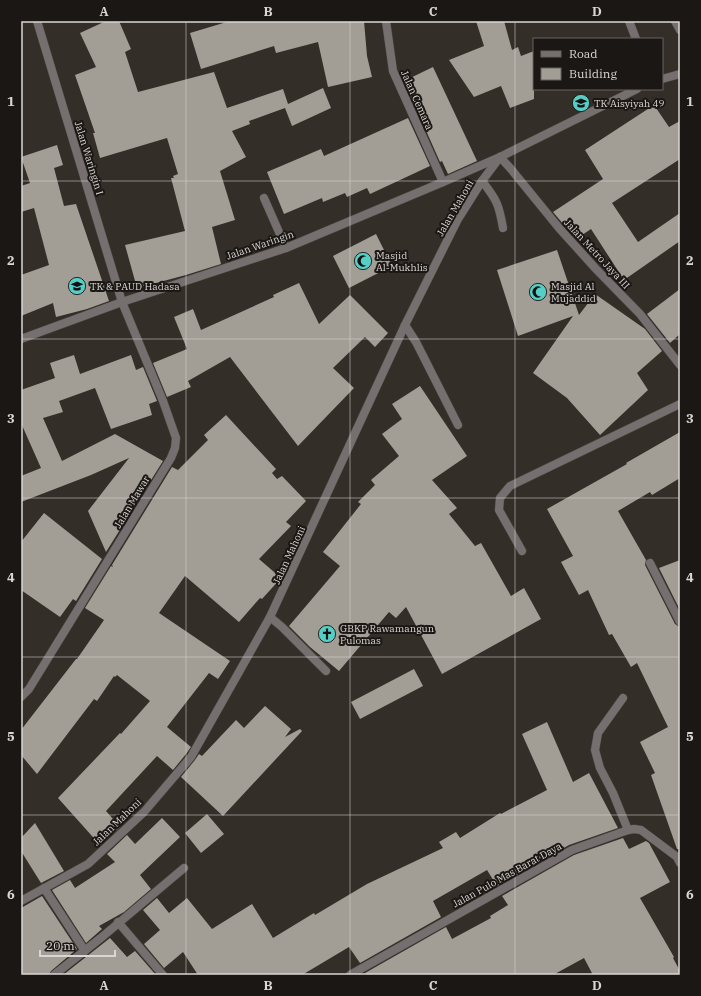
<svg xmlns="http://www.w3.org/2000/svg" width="701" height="996" viewBox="0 0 701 996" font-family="'IBM Plex Serif',serif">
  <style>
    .building { fill: #a29e95 }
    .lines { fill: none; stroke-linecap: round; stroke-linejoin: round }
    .lane-casing { stroke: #4f4943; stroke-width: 9 }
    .street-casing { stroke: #4f4943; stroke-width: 9 }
    .lane { stroke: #75706f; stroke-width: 8 }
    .street { stroke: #75706f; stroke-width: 8 }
    .grid { fill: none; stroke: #dad6d3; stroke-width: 1; stroke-opacity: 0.55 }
    .labels { text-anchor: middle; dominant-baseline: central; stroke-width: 4; stroke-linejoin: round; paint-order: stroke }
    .street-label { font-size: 10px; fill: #dad6d3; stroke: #1a1714 }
    .poi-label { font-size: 10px; fill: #dad6d3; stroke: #1a1714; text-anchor: start }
    .neatline { fill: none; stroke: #dad6d3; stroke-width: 1.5 }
    .grid-label { font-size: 13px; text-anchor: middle; font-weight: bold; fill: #dad6d3 }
  </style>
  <rect width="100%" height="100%" fill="#342e28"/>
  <g class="building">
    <path d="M 106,21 L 119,21 L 131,49 L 125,52 L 138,92 L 214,72 L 227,108 L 283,89 L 288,104 L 323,88 L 331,108 L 292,126 L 285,108 L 249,121 L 250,124 L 232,131 L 246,157 L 220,171 L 235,220 L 212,227 L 221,264 L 186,275 L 137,288 L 125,245 L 185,231 L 171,178 L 174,178 L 173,176 L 178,174 L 167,138 L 100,158 L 93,133 L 95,133 L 75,75 L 96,67 L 80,33 Z"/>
    <path d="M 230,21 L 364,21 L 367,56 L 372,77 L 328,87 L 318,42 L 276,53 L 274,46 L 201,69 L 190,33 Z"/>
    <path d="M 476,21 L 504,21 L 512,50 L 518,47 L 521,56 L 534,51 L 534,99 L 510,108 L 501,86 L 474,97 L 449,60 L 484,46 Z"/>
    <path d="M 433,67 L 477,161 L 448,174 L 442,161 L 440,162 L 404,81 Z"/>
    <path d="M 654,105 L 669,127 L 680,121 L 680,159 L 612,203 L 638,242 L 680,213 L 680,241 L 624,280 L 591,229 L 576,239 L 553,212 L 603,179 L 585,150 Z"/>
    <path d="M 408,118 L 430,166 L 370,194 L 367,188 L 347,197 L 345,193 L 323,202 L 322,198 L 284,214 L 267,172 L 321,149 L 324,156 Z"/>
    <path d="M 57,145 L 63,165 L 54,168 L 64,206 L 76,204 L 109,301 L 87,309 L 56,317 L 53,303 L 21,316 L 21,275 L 49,265 L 34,208 L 21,212 L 21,186 L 30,183 L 21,157 Z"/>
    <path d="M 376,234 L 392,266 L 349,288 L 333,256 Z"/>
    <path d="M 557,250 L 579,315 L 595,294 L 645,329 L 662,351 L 637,373 L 648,390 L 600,435 L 567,398 L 533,373 L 573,316 L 518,336 L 497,270 Z"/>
    <path d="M 299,283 L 319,324 L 350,295 L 388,333 L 375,347 L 365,337 L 333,368 L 354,388 L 298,446 L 230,357 L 188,381 L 191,387 L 167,397 L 153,363 L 187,349 L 174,317 L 193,309 L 201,330 L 274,297 L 273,295 Z"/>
    <path d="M 680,289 L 680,334 L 670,343 L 647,314 Z"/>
    <path d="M 74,355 L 80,374 L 131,355 L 136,370 L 143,367 L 157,401 L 149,404 L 152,415 L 111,429 L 95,388 L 59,401 L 63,412 L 43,418 L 62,461 L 115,434 L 163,461 L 106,552 L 88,511 L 129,458 L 91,475 L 21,502 L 21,476 L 41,468 L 21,423 L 21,390 L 55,378 L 50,363 Z"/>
    <path d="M 420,386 L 467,456 L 432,480 L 457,508 L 449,514 L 475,546 L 481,543 L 511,596 L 524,588 L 541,619 L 442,674 L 406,607 L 396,618 L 389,612 L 339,671 L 310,647 L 289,626 L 340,566 L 323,552 L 361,504 L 358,502 L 375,485 L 371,480 L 399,456 L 382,434 L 402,419 L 392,404 Z"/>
    <path d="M 226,415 L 276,469 L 272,473 L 277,479 L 282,476 L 306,501 L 286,522 L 291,526 L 259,559 L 281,578 L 262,599 L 260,598 L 239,622 L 185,576 L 159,613 L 230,661 L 218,679 L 209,673 L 167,727 L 191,747 L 186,754 L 173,770 L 157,756 L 106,811 L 120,827 L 100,845 L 58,798 L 120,733 L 121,734 L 150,701 L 117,675 L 115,677 L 114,676 L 97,701 L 94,699 L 37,774 L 21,755 L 21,730 L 76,659 L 77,659 L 104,620 L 85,608 L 111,566 L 113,567 L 112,565 L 172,467 L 178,470 L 208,440 L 204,435 Z"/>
    <path d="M 680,432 L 680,478 L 652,495 L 650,492 L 618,511 L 646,560 L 645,565 L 675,624 L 680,627 L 680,849 L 677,849 L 651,775 L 655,773 L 640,742 L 668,727 L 637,663 L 631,667 L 612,634 L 609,635 L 588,590 L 579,595 L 561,562 L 573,556 L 547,509 L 627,464 L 626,463 Z"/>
    <path d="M 44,513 L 102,559 L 76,601 L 73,599 L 60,617 L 21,590 L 21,542 Z"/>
    <path d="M 680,560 L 680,610 L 659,568 Z"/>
    <path d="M 414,669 L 423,686 L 360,719 L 351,702 Z"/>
    <path d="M 265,706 L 291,729 L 285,737 L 300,729 L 302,731 L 223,816 L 181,777 L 195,760 L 199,754 L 202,756 L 236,720 L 244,728 Z"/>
    <path d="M 547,722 L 573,782 L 589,773 L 618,828 L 569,845 L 497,886 L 487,870 L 433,901 L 441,917 L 360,963 L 349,947 L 302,975 L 198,975 L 183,952 L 164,968 L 144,944 L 160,930 L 143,910 L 157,898 L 169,913 L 187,898 L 212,929 L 252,904 L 273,938 L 314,913 L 315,915 L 367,884 L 443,848 L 439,842 L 456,832 L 460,838 L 500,813 L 501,814 L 547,790 L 522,734 Z"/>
    <path d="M 207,814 L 224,834 L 201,853 L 185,833 Z"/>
    <path d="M 162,818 L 180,837 L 140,875 L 151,889 L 124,912 L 99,926 L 102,929 L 86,943 L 52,890 L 70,880 L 75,888 L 115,862 L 107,854 L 127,835 L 135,844 Z"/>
    <path d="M 35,823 L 64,871 L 41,883 L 21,851 L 21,838 Z"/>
    <path d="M 623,838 L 629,849 L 646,841 L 649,843 L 670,882 L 640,898 L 674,957 L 673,958 L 680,971 L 680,975 L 593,975 L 584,958 L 553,975 L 367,975 L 365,973 L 446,927 L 452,939 L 491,918 L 490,916 L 508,905 L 502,896 L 574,855 Z"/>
    <path d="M 42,896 L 77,949 L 51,971 L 49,975 L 21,975 L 21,908 Z"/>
    <path d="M 110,938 L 127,957 L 135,951 L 156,975 L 63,975 Z"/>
  </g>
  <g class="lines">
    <defs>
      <g id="lane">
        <path d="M 482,181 C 497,200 499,205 503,228"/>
        <path d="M 264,198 L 286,248"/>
        <path d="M 405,325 L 416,342 L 458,425"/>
      </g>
      <g id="street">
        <path d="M 386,21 L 393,71 L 443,182"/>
        <path d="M 629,21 L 636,39"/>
        <path d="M 675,21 L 680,30"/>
        <path d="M 662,79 L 680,74"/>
        <path d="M 500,157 L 511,169 L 559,228 L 596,269 L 640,314 L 680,365"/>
        <path d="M 21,339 L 122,302 L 286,248 L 443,182 L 500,157 L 637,89"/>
        <path d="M 522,551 L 499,510 L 500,498 L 510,486 L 680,404"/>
        <path d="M 650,563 L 680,622"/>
        <path d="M 270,617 L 282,627 L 326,671"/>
        <path d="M 21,697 L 29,689 L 171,458 L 175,448 L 176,438 L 163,401 L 122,302 L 37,21"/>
        <path d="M 623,698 L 598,733 L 595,750 L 600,768 L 613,793 L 628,830"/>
        <path d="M 44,888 L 85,951"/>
        <path d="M 21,901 L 88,864 L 144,812 L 191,757 L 270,617 L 405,325 L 458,219 L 482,181 L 500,157"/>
        <path d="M 118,922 L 163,975"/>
        <path d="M 54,975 L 102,937 L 184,868"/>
        <path d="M 350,975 L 572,850 L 628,830 L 634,829 L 641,830 L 677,857 L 680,863"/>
      </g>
    </defs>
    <use href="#lane" class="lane-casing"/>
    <use href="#street" class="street-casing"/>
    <use href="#lane" class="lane"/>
    <use href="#street" class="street"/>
  </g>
  <path class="grid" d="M 186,21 L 186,975M 350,21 L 350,975M 515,21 L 515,975M 21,181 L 680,181M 21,339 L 680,339M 21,498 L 680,498M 21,657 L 680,657M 21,815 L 680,815"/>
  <defs>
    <symbol id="school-disc" viewBox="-11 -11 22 22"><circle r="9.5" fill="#55cec5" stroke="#1a1714"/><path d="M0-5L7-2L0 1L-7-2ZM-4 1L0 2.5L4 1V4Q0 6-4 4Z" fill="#111"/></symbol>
    <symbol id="mosque-disc" viewBox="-11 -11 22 22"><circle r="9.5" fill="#55cec5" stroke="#1a1714"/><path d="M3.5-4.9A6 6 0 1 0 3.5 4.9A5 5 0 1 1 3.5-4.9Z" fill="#111"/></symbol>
    <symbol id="church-disc" viewBox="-11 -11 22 22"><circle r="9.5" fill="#55cec5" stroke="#1a1714"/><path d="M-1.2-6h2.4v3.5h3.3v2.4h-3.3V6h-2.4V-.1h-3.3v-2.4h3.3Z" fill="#111"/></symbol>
  </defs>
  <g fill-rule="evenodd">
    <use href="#school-disc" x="571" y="93" width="20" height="20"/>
    <use href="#mosque-disc" x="353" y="251" width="20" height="20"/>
    <use href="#school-disc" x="67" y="276" width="20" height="20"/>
    <use href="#mosque-disc" x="528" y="282" width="20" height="20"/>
    <use href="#church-disc" x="317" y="624" width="20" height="20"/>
  </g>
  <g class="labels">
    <g class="street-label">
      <text transform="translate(417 100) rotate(66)">Jalan Cemara</text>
      <text transform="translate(89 158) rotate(73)">Jalan Waringin I</text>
      <text transform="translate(455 208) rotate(-60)">Jalan Mahoni</text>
      <text transform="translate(260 245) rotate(-19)">Jalan Waringin</text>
      <text transform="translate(597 254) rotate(47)">Jalan Metro Jaya III</text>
      <text transform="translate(132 502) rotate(-59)">Jalan Mawar</text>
      <text transform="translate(289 555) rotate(-65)">Jalan Mahoni</text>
      <text transform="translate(117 822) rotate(-44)">Jalan Mahoni</text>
      <text transform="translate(507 875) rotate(-29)">Jalan Pulo Mas Barat Daya</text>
    </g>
    <g class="poi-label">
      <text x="594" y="103">TK Aisyiyah 49</text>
      <text x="376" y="255">Masjid<tspan x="376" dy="12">Al-Mukhlis</tspan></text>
      <text x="90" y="286">TK &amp; PAUD Hadasa</text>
      <text x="551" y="286">Masjid Al<tspan x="551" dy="12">Mujaddid</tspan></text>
      <text x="340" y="628">GBKP Rawamangun<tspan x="340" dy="12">Pulomas</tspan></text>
    </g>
  </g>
  <rect width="701" height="996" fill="none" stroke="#1a1714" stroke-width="44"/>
  <rect x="533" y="38" width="130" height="52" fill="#1a1714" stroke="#676360"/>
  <rect x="541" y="51" width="20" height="6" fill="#75706f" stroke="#676360"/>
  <text x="569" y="58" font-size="12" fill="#dad6d3">Road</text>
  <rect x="541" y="68" width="20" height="12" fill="#a29e95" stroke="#676360"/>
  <text x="569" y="78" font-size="12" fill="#dad6d3">Building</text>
  <path d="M40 950v6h75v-6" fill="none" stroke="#dad6d3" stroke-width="2"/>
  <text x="46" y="950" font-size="12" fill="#dad6d3" stroke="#1a1714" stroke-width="3" paint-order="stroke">20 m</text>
  <rect x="22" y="22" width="657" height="952" class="neatline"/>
  <g class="grid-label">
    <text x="104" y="16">A</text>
    <text x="268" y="16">B</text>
    <text x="433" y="16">C</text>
    <text x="597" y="16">D</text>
    <text x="11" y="106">1</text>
    <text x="690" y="106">1</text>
    <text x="11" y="265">2</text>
    <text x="690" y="265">2</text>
    <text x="11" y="423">3</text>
    <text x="690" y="423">3</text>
    <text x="11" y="582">4</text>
    <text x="690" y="582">4</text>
    <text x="11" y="741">5</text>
    <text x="690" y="741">5</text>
    <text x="11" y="899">6</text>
    <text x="690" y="899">6</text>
    <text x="104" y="990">A</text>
    <text x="268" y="990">B</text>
    <text x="433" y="990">C</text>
    <text x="597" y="990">D</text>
  </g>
</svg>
